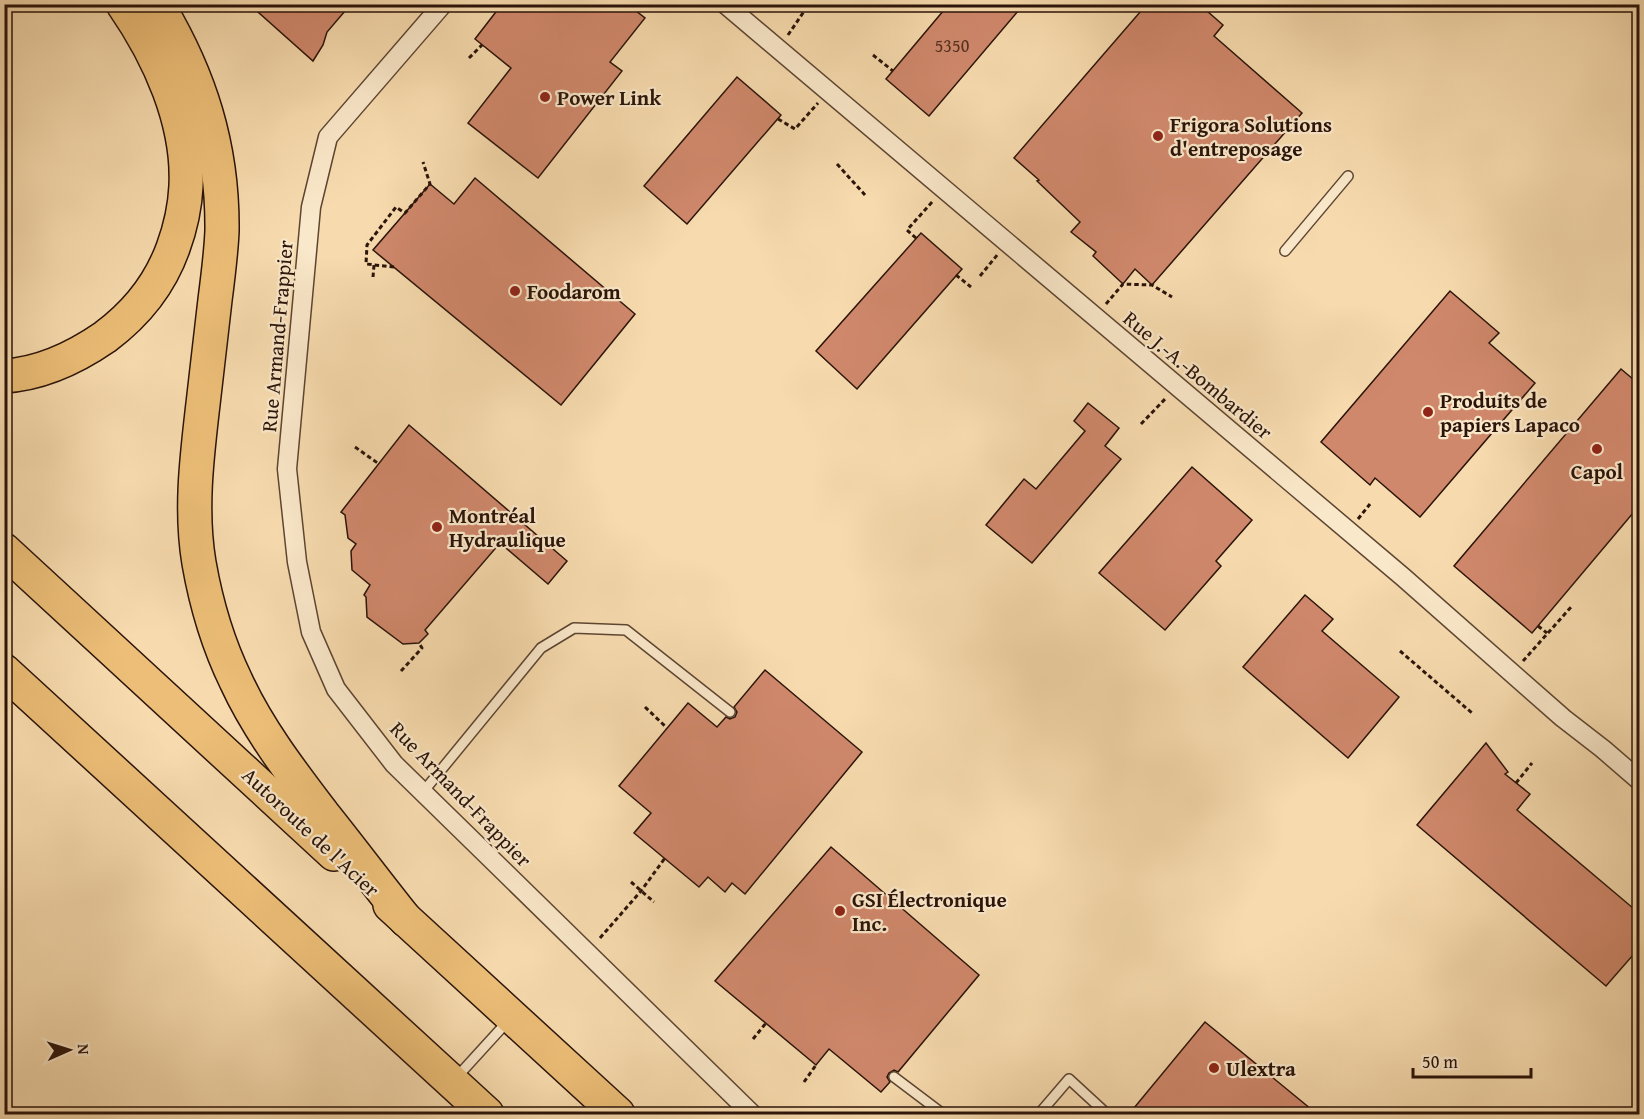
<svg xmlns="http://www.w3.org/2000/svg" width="1644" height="1119" viewBox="0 0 1644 1119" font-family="'Gentium Book Plus',serif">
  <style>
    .building { fill: #d0886c; stroke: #2a1309; stroke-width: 1.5 }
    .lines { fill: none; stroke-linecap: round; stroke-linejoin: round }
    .service-casing { stroke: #5d4532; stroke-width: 12 }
    .minor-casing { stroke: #5d4532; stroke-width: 21 }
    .motorway-casing { stroke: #2a1309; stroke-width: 36 }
    .path { stroke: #2a1309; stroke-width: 3; stroke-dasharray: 4.5 3; stroke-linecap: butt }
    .service { stroke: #fae8ca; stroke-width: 9 }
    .minor { stroke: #fae8ca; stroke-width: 18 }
    .motorway { stroke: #ecbe77; stroke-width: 33 }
    .poi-dot { fill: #8f2418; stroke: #fae8ca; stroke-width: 2 }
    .labels { text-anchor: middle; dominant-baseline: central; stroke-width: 4.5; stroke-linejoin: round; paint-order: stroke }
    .number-label { font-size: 18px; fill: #543022 }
    .poi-label { font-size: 21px; font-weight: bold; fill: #2a1309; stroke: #fae8ca; text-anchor: start }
    .street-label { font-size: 21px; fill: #2a1309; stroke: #fae8ca }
  </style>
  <rect width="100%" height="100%" fill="#f7dbae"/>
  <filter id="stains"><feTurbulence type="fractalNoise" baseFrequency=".00333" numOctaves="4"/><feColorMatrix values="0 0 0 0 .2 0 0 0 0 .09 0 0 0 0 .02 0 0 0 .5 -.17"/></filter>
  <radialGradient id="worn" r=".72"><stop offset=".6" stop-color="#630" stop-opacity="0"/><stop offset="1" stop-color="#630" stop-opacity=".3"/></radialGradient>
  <g class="building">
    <path d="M 249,4 L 351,4 L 327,32 L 323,45 L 313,61 Z"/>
    <path d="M 502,4 L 627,4 L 645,18 L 610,62 L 622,71 L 538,178 L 468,123 L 511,68 L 475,39 Z"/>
    <path d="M 949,4 L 1024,4 L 929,116 L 886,79 Z"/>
    <path d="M 1147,4 L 1199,4 L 1223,25 L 1214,36 L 1302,113 L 1152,285 L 1135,269 L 1123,284 L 1093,256 L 1096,252 L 1071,232 L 1080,222 L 1037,181 L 1039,180 L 1014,158 Z"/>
    <path d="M 737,77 L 781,115 L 687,224 L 644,186 Z"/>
    <path d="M 475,178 L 635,314 L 561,405 L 373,250 L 430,184 L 454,204 Z"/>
    <path d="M 921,233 L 962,269 L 857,389 L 816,351 Z"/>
    <path d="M 1450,291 L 1499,333 L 1489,343 L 1535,383 L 1420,517 L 1375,478 L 1370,485 L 1321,442 Z"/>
    <path d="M 1621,369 L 1640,385 L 1640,518 L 1633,513 L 1532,633 L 1454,566 Z"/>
    <path d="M 1088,403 L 1119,428 L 1105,446 L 1121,459 L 1032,563 L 986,525 L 1024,479 L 1036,489 L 1085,431 L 1074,421 Z"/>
    <path d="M 409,425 L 567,561 L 548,584 L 500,543 L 425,630 L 428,634 L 419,643 L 403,644 L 367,617 L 366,597 L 364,595 L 370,585 L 352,570 L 351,551 L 356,544 L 348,538 L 345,515 L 341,512 Z"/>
    <path d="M 1192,467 L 1252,520 L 1216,561 L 1221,566 L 1165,630 L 1099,573 Z"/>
    <path d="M 1305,595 L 1333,619 L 1322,631 L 1399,697 L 1348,758 L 1243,667 Z"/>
    <path d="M 765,670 L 862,752 L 745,894 L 732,883 L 725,892 L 708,877 L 699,887 L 634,833 L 651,813 L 619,786 L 688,703 L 717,727 L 726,717 L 730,719 L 735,717 L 737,712 L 734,707 Z"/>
    <path d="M 1486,743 L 1508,772 L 1505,774 L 1530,794 L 1517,810 L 1640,914 L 1640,947 L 1606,986 L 1417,825 Z"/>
    <path d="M 831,847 L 979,975 L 898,1072 L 894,1070 L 889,1073 L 887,1077 L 890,1082 L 881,1092 L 829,1049 L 816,1065 L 715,981 Z"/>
    <path d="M 1205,1022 L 1317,1114 L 1129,1114 Z"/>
  </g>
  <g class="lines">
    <defs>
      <g id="service">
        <path d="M 1285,251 L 1348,176"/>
        <path d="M 423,792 L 541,648 L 574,628 L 626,630 L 730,712"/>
        <path d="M 894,1077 L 943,1114"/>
        <path d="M 456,1078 L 507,1022"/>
        <path d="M 1039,1114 L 1069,1079 L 1107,1114"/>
      </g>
      <g id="minor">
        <path d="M 443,4 L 328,137 L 311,207 L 287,469 L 297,562 L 311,632 L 336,689 L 394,764 L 752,1114"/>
        <path d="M 725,4 L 1403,577 L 1563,718 L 1603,749 L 1640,781"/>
      </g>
      <g id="motorway">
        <path d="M 157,4 C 200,75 223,147 222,231 C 221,254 218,277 215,300 C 211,335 207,369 203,404 C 197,456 190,510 199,563 C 206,603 218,644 236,681 C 258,729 291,772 323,814 C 351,849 378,885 406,920"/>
        <path d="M 4,376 C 40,374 76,357 105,337 C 136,314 160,284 173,248 C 180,229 185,207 186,186 C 189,122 159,56 123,4"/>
        <path d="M 4,550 L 334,854"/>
        <path d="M 4,671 L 487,1114"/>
        <path d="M 390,905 L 618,1114"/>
      </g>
    </defs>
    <use href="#service" class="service-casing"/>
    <use href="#minor" class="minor-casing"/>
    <use href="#motorway" class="motorway-casing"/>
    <g class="path">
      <path d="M 363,4 L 369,9"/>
      <path d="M 788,35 L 809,4"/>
      <path d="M 873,55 L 893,71"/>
      <path d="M 469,58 L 482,45"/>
      <path d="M 778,119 L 795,129 L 818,103"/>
      <path d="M 837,164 L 865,195"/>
      <path d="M 916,238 L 907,230 L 933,201"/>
      <path d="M 394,267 L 366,264 L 367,245 L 396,207 L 405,213 L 430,184 L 423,162"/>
      <path d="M 956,275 L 971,287"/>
      <path d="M 980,276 L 998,254"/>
      <path d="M 373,277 L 374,265"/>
      <path d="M 1106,304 L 1123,284 L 1152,285 L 1172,297"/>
      <path d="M 1141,424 L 1167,397"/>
      <path d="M 355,447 L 379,464"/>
      <path d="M 1358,519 L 1370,504"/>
      <path d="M 1538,626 L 1547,633"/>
      <path d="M 1400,651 L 1472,713"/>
      <path d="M 1523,661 L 1572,606"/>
      <path d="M 401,671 L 422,648 L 419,643"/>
      <path d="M 645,707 L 667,728"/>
      <path d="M 1516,783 L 1532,763"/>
      <path d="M 631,882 L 654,902"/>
      <path d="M 600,938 L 641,891 L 665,858"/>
      <path d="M 753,1039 L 766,1023"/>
      <path d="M 804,1082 L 816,1065"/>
    </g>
    <use href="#service" class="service"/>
    <use href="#minor" class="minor"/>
    <use href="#motorway" class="motorway"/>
  </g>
  <g class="poi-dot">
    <circle cx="545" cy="97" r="6"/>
    <circle cx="1158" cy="136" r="6"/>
    <circle cx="515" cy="291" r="6"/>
    <circle cx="1428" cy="412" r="6"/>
    <circle cx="1597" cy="449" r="6"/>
    <circle cx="437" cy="527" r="6"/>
    <circle cx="840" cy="911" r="6"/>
    <circle cx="1214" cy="1068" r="6"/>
  </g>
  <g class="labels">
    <g class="number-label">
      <text x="952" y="45">5350</text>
    </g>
    <g class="poi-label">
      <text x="557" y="97">Power Link</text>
      <text x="1170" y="124">Frigora Solutions<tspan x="1170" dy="24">d'entreposage</tspan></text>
      <text x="527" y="291">Foodarom</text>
      <text x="1440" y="400">Produits de<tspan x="1440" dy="24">papiers Lapaco</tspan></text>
      <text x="1597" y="471" text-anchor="middle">Capol</text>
      <text x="449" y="515">Montréal<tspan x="449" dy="24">Hydraulique</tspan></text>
      <text x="852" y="899">GSI Électronique<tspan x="852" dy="24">Inc.</tspan></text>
      <text x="1226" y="1068">Ulextra</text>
    </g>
    <g class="street-label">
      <text transform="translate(277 336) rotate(-85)">Rue Armand-Frappier</text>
      <text transform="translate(1198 375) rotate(40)">Rue J.-A.-Bombardier</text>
      <text transform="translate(461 794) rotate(46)">Rue Armand-Frappier</text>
      <text transform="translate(311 832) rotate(43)">Autoroute de l'Acier</text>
    </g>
  </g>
  <rect width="1644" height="1119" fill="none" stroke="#f7dbae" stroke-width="24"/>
  <rect x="6" y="6" width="1632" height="1107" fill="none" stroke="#2a1309" stroke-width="3"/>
  <rect x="12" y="12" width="1620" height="1095" fill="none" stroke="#2a1309" stroke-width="1.5"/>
  <g transform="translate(69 1050) rotate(87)" stroke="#fae8ca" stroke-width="4.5" paint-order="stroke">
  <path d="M0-4.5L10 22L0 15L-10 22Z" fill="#2a1309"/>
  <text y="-9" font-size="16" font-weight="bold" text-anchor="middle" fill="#2a1309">N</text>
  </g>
  <path d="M1413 1068v9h118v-9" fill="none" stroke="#2a1309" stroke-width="3"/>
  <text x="1422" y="1068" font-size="18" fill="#2a1309" stroke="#fae8ca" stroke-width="4.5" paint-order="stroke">50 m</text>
  <rect width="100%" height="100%" filter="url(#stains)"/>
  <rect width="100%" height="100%" fill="url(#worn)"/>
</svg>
